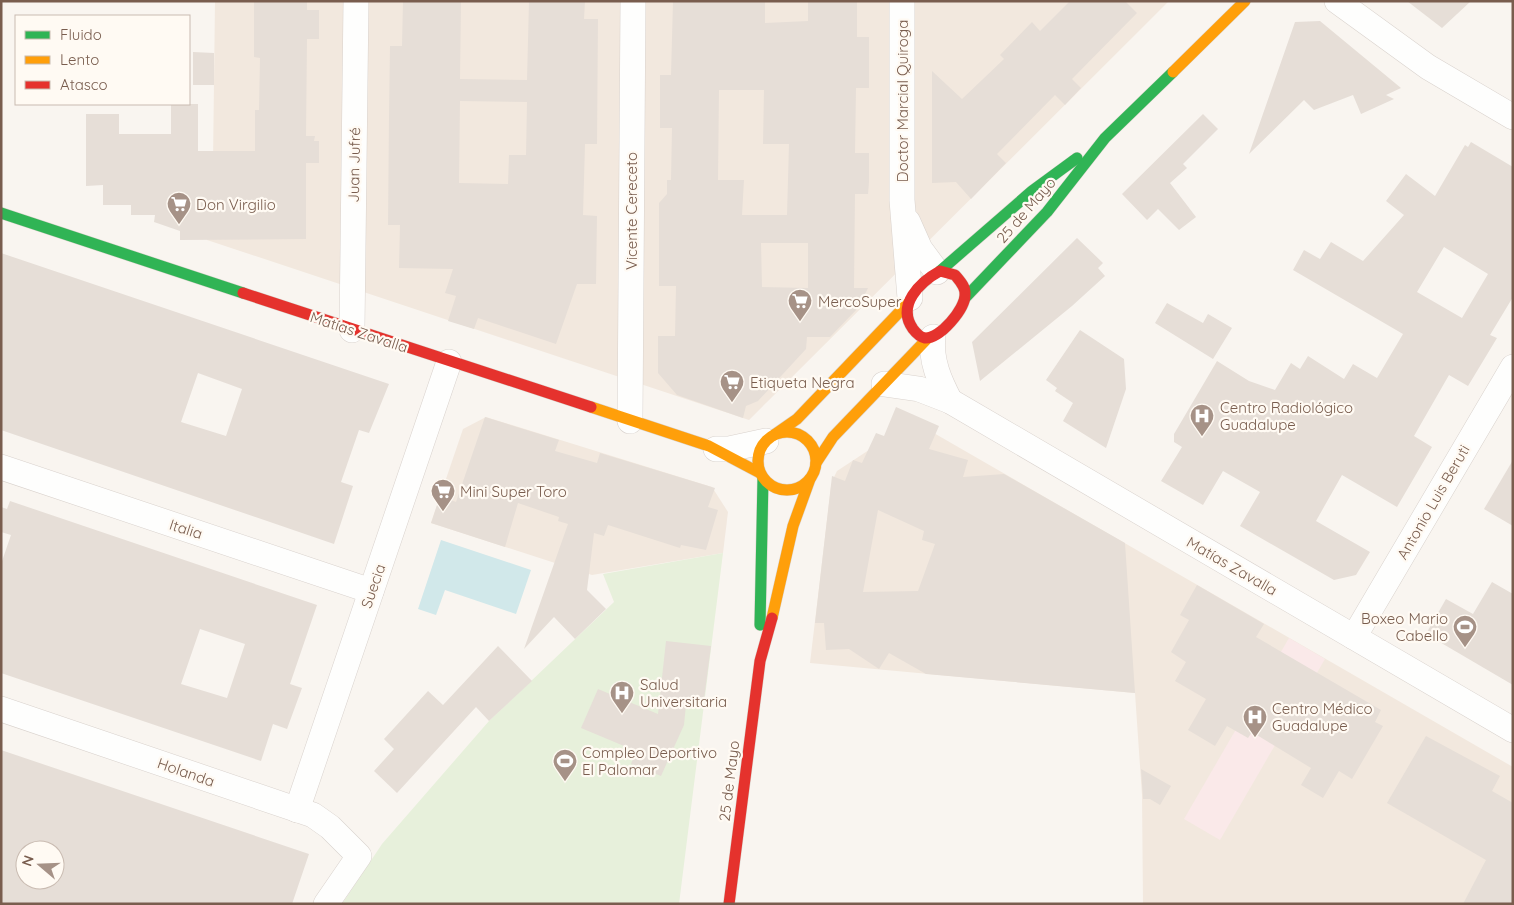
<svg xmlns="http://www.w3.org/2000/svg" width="1514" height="905" viewBox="0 0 1514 905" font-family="Quicksand,sans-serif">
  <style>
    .residential { fill: #f2e8de }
    .medical { fill: #fae9e9 }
    .green { fill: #e7f0db }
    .water { fill: #d1e8ea }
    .building { fill: #e6ded7; fill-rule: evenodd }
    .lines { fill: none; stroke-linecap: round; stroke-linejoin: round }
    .street-casing { stroke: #d9d2cd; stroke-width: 26 }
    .fast-casing { stroke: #d9d2cb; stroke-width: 12 }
    .slow-casing { stroke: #d9d2cb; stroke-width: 12 }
    .jam-casing { stroke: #d9d2cb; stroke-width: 12 }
    .street { stroke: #fefefd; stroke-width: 25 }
    .fast { stroke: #30b455; stroke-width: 11 }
    .slow { stroke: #ff9f0a; stroke-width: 11 }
    .jam { stroke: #e5322d; stroke-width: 11 }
    .labels { text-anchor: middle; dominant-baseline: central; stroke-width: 4.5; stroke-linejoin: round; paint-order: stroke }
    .street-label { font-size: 15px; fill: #795d4e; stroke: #fffaf3 }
    .poi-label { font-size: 15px; fill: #795d4e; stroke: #fffaf3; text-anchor: start }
  </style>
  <rect width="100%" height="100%" fill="#f9f5f0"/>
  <g class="residential">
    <path d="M 215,1 L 1169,1 L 749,420 L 207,240 L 213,163 Z"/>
    <path d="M 486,417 L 712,487 L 728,512 L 723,553 L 592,575 L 431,523 L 463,429 Z"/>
    <path d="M 913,421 L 1513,767 L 1513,904 L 1143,904 L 1142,795 L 1135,693 L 810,663 L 831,487 L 834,477 L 837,471 Z"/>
  </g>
  <path class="medical" d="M 1289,638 L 1325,659 L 1220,840 L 1184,819 Z"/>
  <path class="green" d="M 723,553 L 679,904 L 342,904 L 382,844 L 489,721 L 614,602 L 603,574 Z"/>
  <path class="water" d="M 441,540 L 531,570 L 516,614 L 445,590 L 436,615 L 418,609 Z"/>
  <g class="building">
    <path d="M 254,1 L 307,1 L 307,10 L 319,10 L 319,39 L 307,39 L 306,136 L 315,136 L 314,141 L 319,141 L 319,163 L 306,163 L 306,239 L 180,240 L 180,231 L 154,222 L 155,215 L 131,215 L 131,205 L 103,205 L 103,185 L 86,186 L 86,114 L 119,114 L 119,134 L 171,134 L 171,104 L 198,104 L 198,151 L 255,151 L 255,110 L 259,110 L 260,58 L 254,57 Z"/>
    <path d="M 403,1 L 461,1 L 460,79 L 527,80 L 529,1 L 585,1 L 584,19 L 598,19 L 597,144 L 585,144 L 583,215 L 597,216 L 596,284 L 577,284 L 556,344 L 478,318 L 474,329 L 448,321 L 456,296 L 445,293 L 453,269 L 399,268 L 400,225 L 388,225 L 389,117 L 390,46 L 402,46 ZM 460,101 L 527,102 L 526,155 L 509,155 L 508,184 L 459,183 Z"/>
    <path d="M 673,1 L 765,1 L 765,23 L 808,21 L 808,1 L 857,1 L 857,37 L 869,37 L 869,88 L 856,88 L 855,153 L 869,153 L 869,182 L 868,194 L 855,194 L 854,288 L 868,288 L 859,307 L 830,337 L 807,337 L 806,349 L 758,401 L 746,406 L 743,418 L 677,395 L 658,373 L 658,336 L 675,336 L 676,286 L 659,286 L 659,203 L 667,194 L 667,180 L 671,180 L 672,128 L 660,128 L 660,75 L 671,75 ZM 719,90 L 764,90 L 763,144 L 789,144 L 787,215 L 742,215 L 744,180 L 718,180 ZM 761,243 L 808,243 L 808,288 L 762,287 Z"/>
    <path d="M 1070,1 L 1125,1 L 1137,13 L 1072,79 L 1081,88 L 1065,105 L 1055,95 L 997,154 L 1006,163 L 971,199 L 956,182 L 932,183 L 932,71 L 962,99 L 1004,59 L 1000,55 L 1032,22 L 1040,31 Z"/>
    <path d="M 1407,1 L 1471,1 L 1442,28 Z"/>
    <path d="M 1320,21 L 1401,88 L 1386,95 L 1394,99 L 1361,114 L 1353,95 L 1314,110 L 1304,100 L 1249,154 L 1295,22 Z"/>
    <path d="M 193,52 L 214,53 L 214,85 L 193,85 Z"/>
    <path d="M 1203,114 L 1218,129 L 1183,164 L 1187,168 L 1170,183 L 1196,217 L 1179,230 L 1158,209 L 1147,220 L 1122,194 Z"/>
    <path d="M 1471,142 L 1513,167 L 1513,297 L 1490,335 L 1497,338 L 1468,386 L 1449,375 L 1414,436 L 1432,447 L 1397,507 L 1342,475 L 1316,521 L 1370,552 L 1356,575 L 1334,580 L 1240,526 L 1260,492 L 1223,471 L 1203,505 L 1161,481 L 1182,447 L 1174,442 L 1174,434 L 1217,361 L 1249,381 L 1275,390 L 1291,363 L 1300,369 L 1308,356 L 1344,379 L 1353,364 L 1377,378 L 1403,334 L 1293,270 L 1304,250 L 1320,259 L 1331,242 L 1363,261 L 1404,215 L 1386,201 L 1406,174 L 1435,196 L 1465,145 L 1468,147 ZM 1444,247 L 1488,274 L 1462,318 L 1417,292 Z"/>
    <path d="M 1077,238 L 1103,263 L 1098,268 L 1105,276 L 1072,306 L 980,381 L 972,342 Z"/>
    <path d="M 1,253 L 389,384 L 369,433 L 359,430 L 341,482 L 353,486 L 334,544 L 1,430 ZM 198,373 L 242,389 L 226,436 L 181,422 Z"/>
    <path d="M 1167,303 L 1203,323 L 1208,314 L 1232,328 L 1213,359 L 1155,323 Z"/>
    <path d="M 1080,330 L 1124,359 L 1126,389 L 1106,448 L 1063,421 L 1073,403 L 1055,391 L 1057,388 L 1046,380 Z"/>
    <path d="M 896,407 L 939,426 L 929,449 L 968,460 L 963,477 L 1004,474 L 1125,543 L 1135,693 L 926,674 L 889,653 L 879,669 L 849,649 L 826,650 L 824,623 L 815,623 L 832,476 L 845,481 L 853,460 L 862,463 L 876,433 L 884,436 ZM 878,510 L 924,531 L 922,540 L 935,544 L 918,591 L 863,592 Z"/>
    <path d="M 485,417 L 559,440 L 555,451 L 597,463 L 600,453 L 715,488 L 708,507 L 718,510 L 706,550 L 681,545 L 680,548 L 608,525 L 604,536 L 594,533 L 587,590 L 606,609 L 575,639 L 554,617 L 524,649 L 568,524 L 558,521 L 559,517 L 518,503 L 505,547 L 431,523 L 440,496 L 456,502 Z"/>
    <path d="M 1513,460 L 1513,526 L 1484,509 Z"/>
    <path d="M 10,501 L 317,605 L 290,684 L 302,688 L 287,729 L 273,724 L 261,761 L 1,673 L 1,564 L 11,535 L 1,532 L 1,507 L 7,509 ZM 200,629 L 245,644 L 227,698 L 181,684 Z"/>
    <path d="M 1492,582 L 1513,594 L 1513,685 L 1426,634 L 1446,599 L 1473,614 Z"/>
    <path d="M 1197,585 L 1264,624 L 1256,637 L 1381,710 L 1375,722 L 1383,726 L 1352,779 L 1339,771 L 1323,798 L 1301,785 L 1311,768 L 1252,732 L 1248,738 L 1227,726 L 1215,746 L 1188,730 L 1206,699 L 1175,681 L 1186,662 L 1171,652 L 1189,620 L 1180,615 Z"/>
    <path d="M 666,641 L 711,646 L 703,707 L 686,705 L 684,725 L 661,776 L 631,764 L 636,751 L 581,728 L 598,689 L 658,714 Z"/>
    <path d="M 498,646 L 532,681 L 489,721 L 476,707 L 397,793 L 374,771 L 394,749 L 384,739 L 428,691 L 443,705 Z"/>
    <path d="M 1426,736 L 1500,776 L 1492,791 L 1513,803 L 1513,904 L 1463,904 L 1486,860 L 1387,803 Z"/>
    <path d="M 1,750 L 309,854 L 292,904 L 1,904 ZM 25,850 L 55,850 L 55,880 L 25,880 Z"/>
    <path d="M 1141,769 L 1171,786 L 1160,805 L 1150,799 L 1143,799 Z"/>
  </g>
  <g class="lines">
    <defs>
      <g id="street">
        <path d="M 902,1 L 902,200 L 910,298"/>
        <path d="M 1337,1 L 1428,67 L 1513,117"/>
        <path d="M 908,222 L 920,249 L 937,272"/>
        <path d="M 352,330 L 356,1"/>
        <path d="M 933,337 C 930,360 940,382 950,401"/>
        <path d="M 884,384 L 919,389 L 950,401 L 1513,730"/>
        <path d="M 630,421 L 633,1"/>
        <path d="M 716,449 L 729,449 L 766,441"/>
        <path d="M 1,467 L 371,591"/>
        <path d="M 1354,637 L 1513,367"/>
        <path d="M 1,709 L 313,815 L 330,827 L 359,856 L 326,904"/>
        <path d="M 297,810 L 449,362"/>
      </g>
      <g id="fast">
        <path d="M 1,213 L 243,293"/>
        <path d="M 940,271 L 1032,191 L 1077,158"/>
        <path d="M 965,298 L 1047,212 L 1105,138 L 1173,72"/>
        <path d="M 760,625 L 763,478"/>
      </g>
      <g id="slow">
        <path d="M 1173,72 L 1245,1"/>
        <path d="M 591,407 L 709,446 L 760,473"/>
        <circle cx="787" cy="461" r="29"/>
        <path d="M 774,435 L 797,419 L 907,304"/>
        <path d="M 816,463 L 833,437 L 928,338"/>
        <path d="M 772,618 L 793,526 L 810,479"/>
      </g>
      <g id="jam">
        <path d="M 940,271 L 955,275 C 960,281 966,287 965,295 C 965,309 940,339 925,338 C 920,337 916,333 913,329 C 896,305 920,282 940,271 Z"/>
        <path d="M 243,293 L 591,407"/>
        <path d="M 729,904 L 760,661 L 772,618"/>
      </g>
    </defs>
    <use href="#street" class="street-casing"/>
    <use href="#fast" class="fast-casing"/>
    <use href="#slow" class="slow-casing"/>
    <use href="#jam" class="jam-casing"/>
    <use href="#street" class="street"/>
    <use href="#fast" class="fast"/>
    <use href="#slow" class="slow"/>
    <use href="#jam" class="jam"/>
  </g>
  <defs>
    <symbol id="supermarket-pin" viewBox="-11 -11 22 30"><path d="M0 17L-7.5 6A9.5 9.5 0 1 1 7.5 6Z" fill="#a69287" stroke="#fffaf3"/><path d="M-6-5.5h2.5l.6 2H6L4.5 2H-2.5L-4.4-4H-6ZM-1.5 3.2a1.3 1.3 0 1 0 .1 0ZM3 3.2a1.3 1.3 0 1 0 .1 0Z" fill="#fff"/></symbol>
    <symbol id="hospital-pin" viewBox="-11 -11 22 30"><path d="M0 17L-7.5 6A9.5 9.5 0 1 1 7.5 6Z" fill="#a69287" stroke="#fffaf3"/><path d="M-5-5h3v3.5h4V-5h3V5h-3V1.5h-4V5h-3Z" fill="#fff"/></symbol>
    <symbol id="stadium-pin" viewBox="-11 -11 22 30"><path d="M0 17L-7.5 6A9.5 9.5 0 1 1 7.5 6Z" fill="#a69287" stroke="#fffaf3"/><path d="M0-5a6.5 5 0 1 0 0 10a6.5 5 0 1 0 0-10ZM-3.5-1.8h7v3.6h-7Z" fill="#fff"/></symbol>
  </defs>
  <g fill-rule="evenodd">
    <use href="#supermarket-pin" x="165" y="190" width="28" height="38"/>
    <use href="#supermarket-pin" x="786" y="287" width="28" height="38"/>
    <use href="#supermarket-pin" x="718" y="368" width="28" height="38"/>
    <use href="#hospital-pin" x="1188" y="402" width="28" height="38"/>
    <use href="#supermarket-pin" x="429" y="477" width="28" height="38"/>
    <use href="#stadium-pin" x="1451" y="613" width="28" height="38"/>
    <use href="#hospital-pin" x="608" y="679" width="28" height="38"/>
    <use href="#hospital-pin" x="1241" y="703" width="28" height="38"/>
    <use href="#stadium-pin" x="551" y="747" width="28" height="38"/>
  </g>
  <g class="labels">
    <g class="street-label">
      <text transform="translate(902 101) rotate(-90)">Doctor Marcial Quiroga</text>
      <text transform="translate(354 165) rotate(-89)">Juan Jufré</text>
      <text transform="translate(1026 210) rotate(-49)">25 de Mayo</text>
      <text transform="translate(631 211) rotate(-90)">Vicente Cereceto</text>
      <text transform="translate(359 332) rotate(18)">Matías Zavalla</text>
      <text transform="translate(1433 502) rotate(-60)">Antonio Luis Beruti</text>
      <text transform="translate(186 529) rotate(18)">Italia</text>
      <text transform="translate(1232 566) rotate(30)">Matías Zavalla</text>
      <text transform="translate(373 586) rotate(-71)">Suecia</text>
      <text transform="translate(186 772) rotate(19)">Holanda</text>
      <text transform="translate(729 781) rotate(-83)">25 de Mayo</text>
    </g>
    <g class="poi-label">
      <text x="196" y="204">Don Virgilio</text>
      <text x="818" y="301">MercoSuper</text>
      <text x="750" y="382">Etiqueta Negra</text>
      <text x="1220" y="407">Centro Radiológico<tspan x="1220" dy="17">Guadalupe</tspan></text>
      <text x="460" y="491">Mini Super Toro</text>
      <text x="1448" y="618" text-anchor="end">Boxeo Mario<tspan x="1448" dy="17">Cabello</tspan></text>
      <text x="640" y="684">Salud<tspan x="640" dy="17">Universitaria</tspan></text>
      <text x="1272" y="708">Centro Médico<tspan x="1272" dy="17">Guadalupe</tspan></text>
      <text x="582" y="752">Compleo Deportivo<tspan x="582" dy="17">El Palomar</tspan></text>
    </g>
  </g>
  <rect width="1514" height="905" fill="none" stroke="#795d4e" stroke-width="5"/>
  <rect x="15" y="15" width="175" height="90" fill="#fffaf3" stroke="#c9bbb1"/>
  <rect x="25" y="31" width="25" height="8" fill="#30b455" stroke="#c9bbb1"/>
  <text x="60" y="40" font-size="15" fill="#795d4e">Fluido</text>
  <rect x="25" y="56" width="25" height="8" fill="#ff9f0a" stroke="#c9bbb1"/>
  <text x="60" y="65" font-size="15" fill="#795d4e">Lento</text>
  <rect x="25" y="81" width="25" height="8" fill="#e5322d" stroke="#c9bbb1"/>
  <text x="60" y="90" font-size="15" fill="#795d4e">Atasco</text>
  <g transform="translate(40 865) rotate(289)"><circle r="24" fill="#fffaf3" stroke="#c9bbb1"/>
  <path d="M0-4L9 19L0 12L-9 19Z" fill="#a69287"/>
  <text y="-8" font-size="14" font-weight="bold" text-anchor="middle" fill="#795d4e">N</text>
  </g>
</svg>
